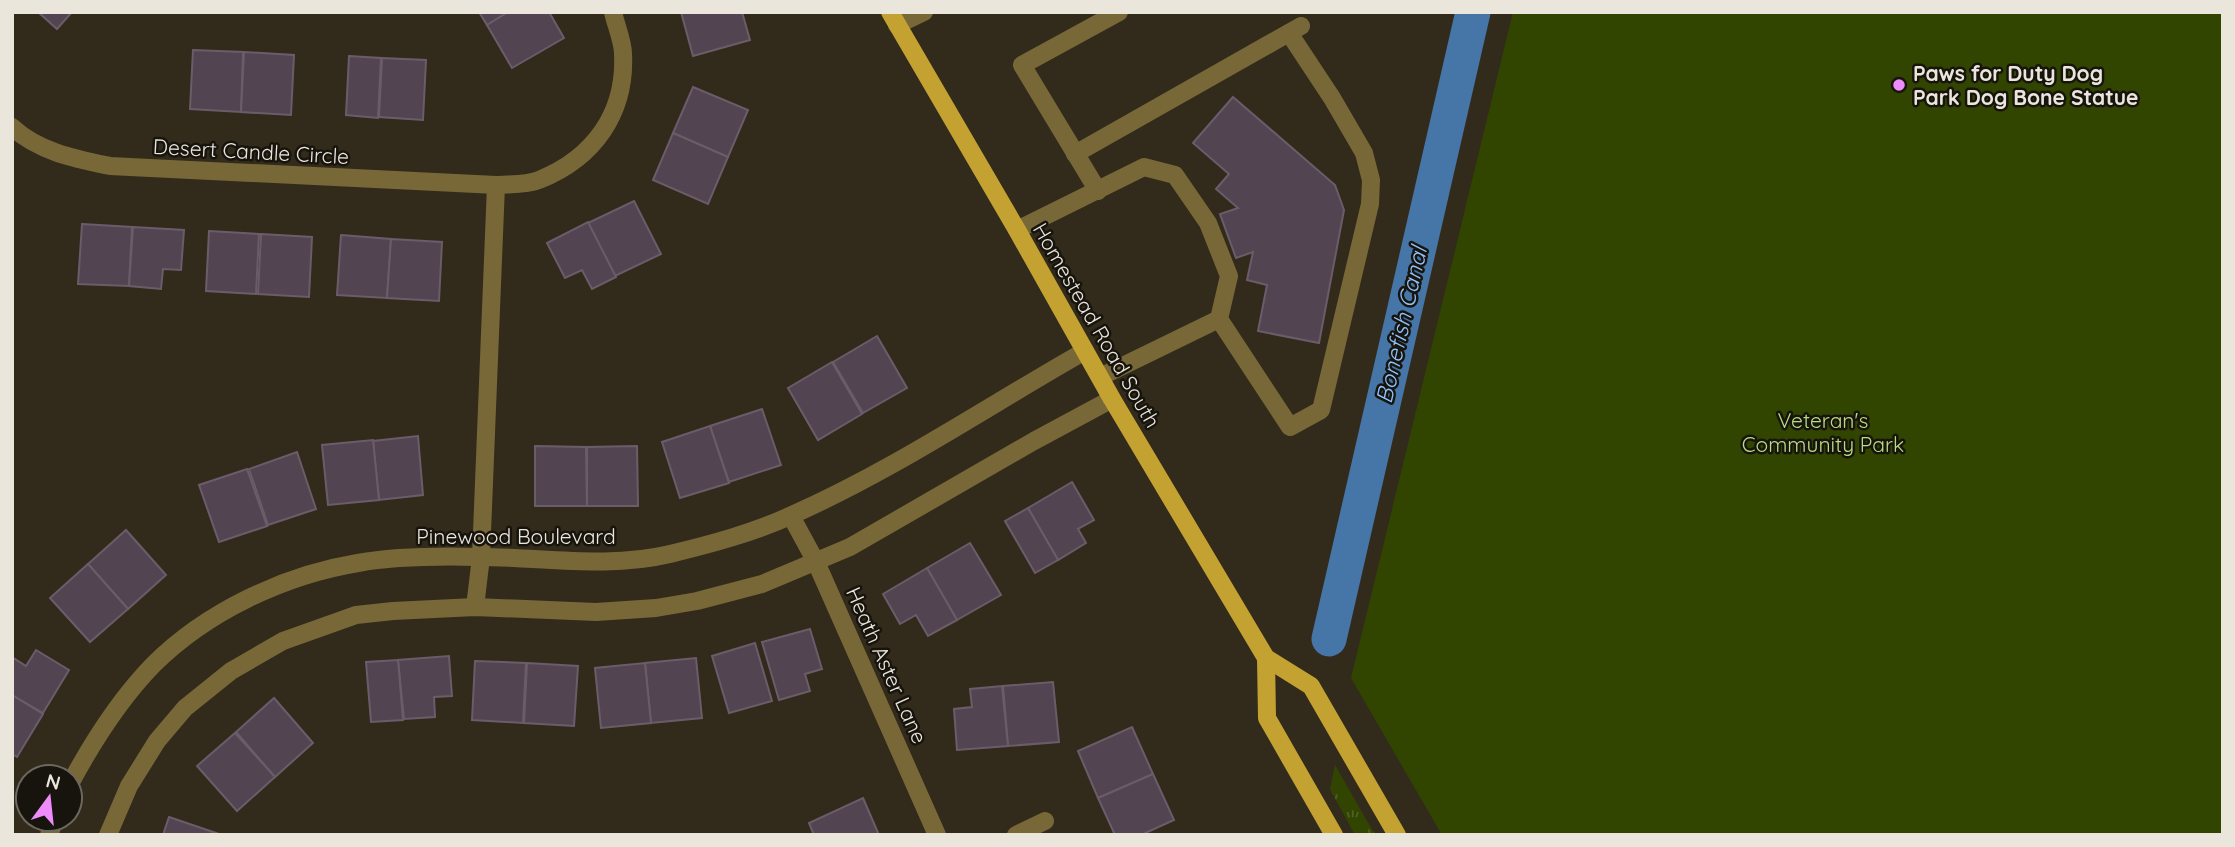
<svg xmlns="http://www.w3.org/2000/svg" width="2235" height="847" viewBox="0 0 2235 847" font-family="Quicksand,sans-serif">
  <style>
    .grass { fill: url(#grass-tufts) }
    .park { fill: #314500 }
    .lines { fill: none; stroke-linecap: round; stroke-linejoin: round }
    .canal { stroke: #4675a7; stroke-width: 35 }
    .building { fill: #534451; stroke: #6c5c6a; stroke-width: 2 }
    .minor { stroke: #786838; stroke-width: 18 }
    .major { stroke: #c4a232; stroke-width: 18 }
    .poi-dot { fill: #ed8cfa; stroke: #17140d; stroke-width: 2.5 }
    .labels { text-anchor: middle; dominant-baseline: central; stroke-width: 5; stroke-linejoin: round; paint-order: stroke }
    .poi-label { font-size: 21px; font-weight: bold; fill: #ebe6dc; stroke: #17140d; text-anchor: start }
    .street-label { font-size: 21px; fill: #ebe6dc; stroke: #17140d }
    .park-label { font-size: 21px; fill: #b9dd81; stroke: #17140d }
    .water-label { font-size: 23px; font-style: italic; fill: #8ec2fd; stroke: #17140d }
  </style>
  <defs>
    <pattern id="grass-tufts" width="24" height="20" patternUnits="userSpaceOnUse" patternTransform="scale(1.75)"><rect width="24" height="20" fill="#314500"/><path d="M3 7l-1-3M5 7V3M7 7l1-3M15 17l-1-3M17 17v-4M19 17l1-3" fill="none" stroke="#4f6025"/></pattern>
  </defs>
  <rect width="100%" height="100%" fill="#322b1b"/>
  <path class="grass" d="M 1335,765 L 1375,835 L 1355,835 L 1330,789 Z"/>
  <path class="park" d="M 1513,12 L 2223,12 L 2223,835 L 1442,835 L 1351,678 Z"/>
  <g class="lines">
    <path class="canal" d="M 1329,639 L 1473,12"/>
  </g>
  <g class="building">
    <path d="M 38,12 L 72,12 L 57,29 Z"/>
    <path d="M 479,12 L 508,12 L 487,25 Z"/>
    <path d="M 508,12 L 549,12 L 564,38 L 512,68 L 487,25 Z"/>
    <path d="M 681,12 L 742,12 L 750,40 L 693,56 Z"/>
    <path d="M 193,50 L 243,52 L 241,112 L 190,109 Z"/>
    <path d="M 244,52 L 294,55 L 291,115 L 241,112 Z"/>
    <path d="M 349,56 L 381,58 L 378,118 L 346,115 Z"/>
    <path d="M 382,58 L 426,60 L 423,120 L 379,117 Z"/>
    <path d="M 693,87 L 748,110 L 728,157 L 673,133 Z"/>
    <path d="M 1233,97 L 1335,185 L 1344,210 L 1319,343 L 1258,331 L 1267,285 L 1247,280 L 1253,252 L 1236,258 L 1220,214 L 1238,208 L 1216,189 L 1229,174 L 1193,143 Z"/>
    <path d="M 673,133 L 728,157 L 708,204 L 653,180 Z"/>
    <path d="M 634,201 L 661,254 L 615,276 L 588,223 Z"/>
    <path d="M 588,222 L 616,277 L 592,289 L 582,270 L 565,278 L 547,243 Z"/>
    <path d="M 82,224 L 132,227 L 129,286 L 78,284 Z"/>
    <path d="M 133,227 L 184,230 L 181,270 L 163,269 L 161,289 L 129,286 Z"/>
    <path d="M 209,231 L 259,234 L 256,294 L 206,291 Z"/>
    <path d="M 261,234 L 312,237 L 309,297 L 258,294 Z"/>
    <path d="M 341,235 L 391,239 L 387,298 L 337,295 Z"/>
    <path d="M 391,239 L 442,242 L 439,301 L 387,298 Z"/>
    <path d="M 877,336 L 907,388 L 863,413 L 833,362 Z"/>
    <path d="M 832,362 L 862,414 L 818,440 L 788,388 Z"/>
    <path d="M 762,409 L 781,465 L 729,482 L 710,426 Z"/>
    <path d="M 710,426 L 729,483 L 680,498 L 662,442 Z"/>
    <path d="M 418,436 L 423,495 L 379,500 L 373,441 Z"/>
    <path d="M 373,440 L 379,500 L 328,505 L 322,445 Z"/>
    <path d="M 535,446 L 586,447 L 587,506 L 535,506 Z"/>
    <path d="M 637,446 L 638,506 L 587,506 L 587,447 Z"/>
    <path d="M 297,452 L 316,509 L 268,525 L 249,469 Z"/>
    <path d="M 247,469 L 267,526 L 219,542 L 199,485 Z"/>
    <path d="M 1072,482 L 1094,520 L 1078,529 L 1086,543 L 1058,560 L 1028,508 Z"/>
    <path d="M 1028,508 L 1058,560 L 1035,573 L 1005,521 Z"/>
    <path d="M 126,530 L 166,575 L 128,609 L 88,564 Z"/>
    <path d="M 970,543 L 1001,595 L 957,620 L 927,568 Z"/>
    <path d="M 88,564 L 128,609 L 90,642 L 50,598 Z"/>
    <path d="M 927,568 L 957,620 L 928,636 L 916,615 L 900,624 L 883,594 Z"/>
    <path d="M 810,629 L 822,669 L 805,674 L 810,691 L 779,700 L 762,642 Z"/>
    <path d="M 755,643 L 772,701 L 729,713 L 712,656 Z"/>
    <path d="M 36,650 L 69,670 L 43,713 L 12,695 L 12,657 L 26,666 Z"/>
    <path d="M 449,656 L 452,696 L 434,697 L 435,717 L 404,719 L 398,660 Z"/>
    <path d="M 696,658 L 702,718 L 651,723 L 645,663 Z"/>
    <path d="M 398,660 L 403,720 L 371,722 L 366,662 Z"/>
    <path d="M 475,661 L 526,663 L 523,723 L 472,720 Z"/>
    <path d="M 527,663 L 578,666 L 574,726 L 524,723 Z"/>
    <path d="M 645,663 L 651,723 L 601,728 L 595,668 Z"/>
    <path d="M 1053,682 L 1059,742 L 1008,746 L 1003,686 Z"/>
    <path d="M 1002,686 L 1008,746 L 957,750 L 954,709 L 972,707 L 970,689 Z"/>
    <path d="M 12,695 L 43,714 L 17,757 L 12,754 Z"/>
    <path d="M 274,698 L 313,743 L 275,777 L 236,732 Z"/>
    <path d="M 1132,727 L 1153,774 L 1098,798 L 1078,751 Z"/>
    <path d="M 235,733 L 275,777 L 237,811 L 197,766 Z"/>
    <path d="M 1153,774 L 1174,820 L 1141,835 L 1115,835 L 1098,798 Z"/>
    <path d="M 863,798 L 879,835 L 814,835 L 809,823 Z"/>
    <path d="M 169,817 L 222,835 L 163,835 Z"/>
  </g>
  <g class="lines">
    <g class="minor">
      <path d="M 897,25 L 924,12"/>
      <path d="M 12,127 C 39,152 76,159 110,166 L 496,185 C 510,184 527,185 539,180 C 594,158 626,113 623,54 C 623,41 616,26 613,12"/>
      <path d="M 1075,154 L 1301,26"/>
      <path d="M 1098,191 L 1022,65 L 1119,12"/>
      <path d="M 1017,230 L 1144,167 L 1175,175 L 1208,223 L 1229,276 L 1219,319 L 1100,377"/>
      <path d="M 1219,319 L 1290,427 L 1321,410 L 1370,204 L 1371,180 L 1364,153 L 1332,98 L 1289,33"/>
      <path d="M 791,516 L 816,562 L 937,835"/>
      <path d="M 475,607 L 481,557 L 496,185"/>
      <path d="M 70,784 C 93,741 119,700 153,665 C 206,612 284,575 358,563 C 397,556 439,556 479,557 C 543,557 607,569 670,554 C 711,544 753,533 792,515 C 894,470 988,406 1085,351"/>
      <path d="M 49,835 L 55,819"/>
      <path d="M 108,835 L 129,786 L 157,741 L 185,708 L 231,671 L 283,641 L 356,615 L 393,611 L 475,607 L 596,612 L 656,608 L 697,601 L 762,584 L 850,547 L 1034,441 L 1112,399"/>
      <path d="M 1016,835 L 1045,821"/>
    </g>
    <g class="major">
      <path d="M 890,12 L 1017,230 L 1112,399 L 1266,658 L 1311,686 L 1397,835"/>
      <path d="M 1266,658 L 1267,718 L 1334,835"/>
    </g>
  </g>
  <circle class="poi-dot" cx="1899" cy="85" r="7"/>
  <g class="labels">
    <g class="poi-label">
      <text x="1913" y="73">Paws for Duty Dog<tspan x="1913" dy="24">Park Dog Bone Statue</tspan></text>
    </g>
    <g class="street-label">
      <text transform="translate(251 151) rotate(3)">Desert Candle Circle</text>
      <text transform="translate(1097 325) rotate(60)">Homestead Road South</text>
      <text x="516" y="536">Pinewood Boulevard</text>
      <text transform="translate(887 665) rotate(66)">Heath Aster Lane</text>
    </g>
    <g class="park-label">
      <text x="1823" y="420">Veteran's<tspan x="1823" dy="24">Community Park</tspan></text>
    </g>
    <g class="water-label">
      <text transform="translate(1401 325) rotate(-77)">Bonefish Canal</text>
    </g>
  </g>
  <rect width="2235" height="847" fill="none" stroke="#ebe6dc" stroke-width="28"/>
  <g transform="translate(49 798) rotate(15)"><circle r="33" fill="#17140d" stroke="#6c6860" stroke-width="2"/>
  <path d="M0-5L12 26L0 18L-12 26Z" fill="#ed8cfa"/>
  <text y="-10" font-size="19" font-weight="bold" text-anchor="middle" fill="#ebe6dc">N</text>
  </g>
</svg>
